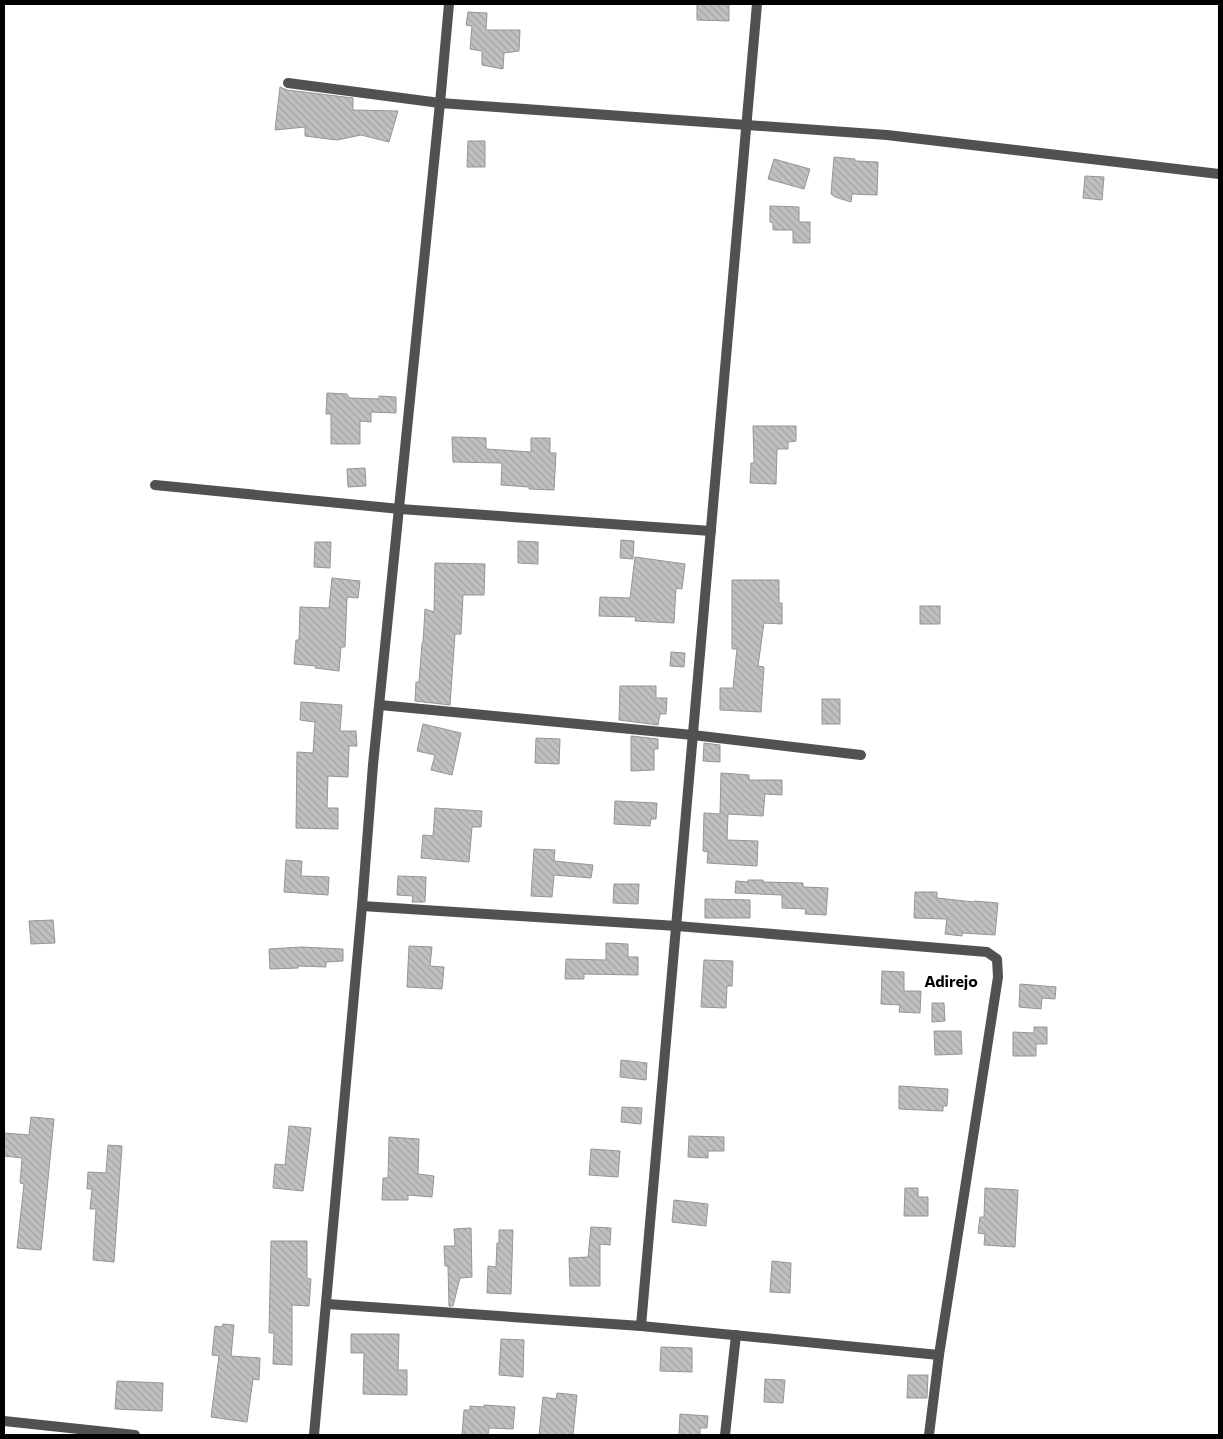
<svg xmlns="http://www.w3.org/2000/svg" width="1223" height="1439" viewBox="0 0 1223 1439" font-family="Commissioner,sans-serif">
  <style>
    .building { fill: url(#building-back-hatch); stroke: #959595 }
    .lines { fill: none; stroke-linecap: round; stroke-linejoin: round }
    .street { stroke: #515151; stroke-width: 10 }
    .labels { text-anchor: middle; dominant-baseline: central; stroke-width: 4; stroke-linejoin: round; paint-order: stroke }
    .quarter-label { font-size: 16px; font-weight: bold; fill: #000; stroke: #fff }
  </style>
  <defs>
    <pattern id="building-back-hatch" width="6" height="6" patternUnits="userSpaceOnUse" patternTransform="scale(1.25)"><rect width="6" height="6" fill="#c0c0c0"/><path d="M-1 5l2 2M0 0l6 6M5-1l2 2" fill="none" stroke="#a3a3a3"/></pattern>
  </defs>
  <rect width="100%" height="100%" fill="#fff"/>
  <g class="building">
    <path d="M 697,4 L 729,4 L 729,21 L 697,20 Z"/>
    <path d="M 468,12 L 487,13 L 486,30 L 520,30 L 519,51 L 504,53 L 503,69 L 482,65 L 482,51 L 470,49 L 472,26 L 466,25 Z"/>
    <path d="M 280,87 L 287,90 L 353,98 L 353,110 L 398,111 L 389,142 L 361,135 L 337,140 L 305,136 L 305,127 L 275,130 Z"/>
    <path d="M 468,141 L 485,141 L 485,167 L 467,167 Z"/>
    <path d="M 834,157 L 855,159 L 855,161 L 878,162 L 877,195 L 852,194 L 851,202 L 835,197 L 831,194 Z"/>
    <path d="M 774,159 L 810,169 L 804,189 L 768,179 Z"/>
    <path d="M 1085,176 L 1104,177 L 1102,200 L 1083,198 Z"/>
    <path d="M 770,206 L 799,207 L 799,222 L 810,222 L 810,243 L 793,243 L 793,230 L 773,230 L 773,223 L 770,222 Z"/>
    <path d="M 327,393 L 347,394 L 349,398 L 379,399 L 379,396 L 396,397 L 396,413 L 371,412 L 371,422 L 360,421 L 360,444 L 331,444 L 331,414 L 326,414 Z"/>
    <path d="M 753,426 L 796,426 L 796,441 L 788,442 L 788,449 L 777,449 L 776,484 L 750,483 L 751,463 L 754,463 Z"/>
    <path d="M 452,437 L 486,438 L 486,449 L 531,452 L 531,438 L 550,438 L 550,453 L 556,453 L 554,490 L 529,489 L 529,487 L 501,485 L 502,463 L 453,462 Z"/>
    <path d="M 365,468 L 366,486 L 348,487 L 347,469 Z"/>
    <path d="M 621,540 L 634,541 L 633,559 L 620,558 Z"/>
    <path d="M 518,541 L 538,542 L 538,564 L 518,563 Z"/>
    <path d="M 315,542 L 331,542 L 330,568 L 314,567 Z"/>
    <path d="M 635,557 L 685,564 L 682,589 L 676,588 L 674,623 L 635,621 L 636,617 L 599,616 L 600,597 L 630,598 Z"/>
    <path d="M 435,563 L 485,564 L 484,595 L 463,595 L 461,634 L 455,634 L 450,705 L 415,701 L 416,682 L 419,682 L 422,643 L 423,643 L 425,609 L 434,612 Z"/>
    <path d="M 332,578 L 360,581 L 358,598 L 347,597 L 345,647 L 341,647 L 339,671 L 315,668 L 316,666 L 294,664 L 296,640 L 299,640 L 300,607 L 329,608 Z"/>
    <path d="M 732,580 L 779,580 L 779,603 L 782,603 L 782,624 L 764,623 L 758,666 L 764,667 L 761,712 L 720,710 L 720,688 L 733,688 L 736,658 L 737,649 L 732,649 Z"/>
    <rect x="920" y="606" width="20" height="18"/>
    <path d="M 671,652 L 685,653 L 684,667 L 670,666 Z"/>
    <path d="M 620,686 L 656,686 L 656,698 L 667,698 L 666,714 L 660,714 L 658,725 L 619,720 Z"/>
    <rect x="822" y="699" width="18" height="25"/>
    <path d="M 301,702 L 342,705 L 340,731 L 356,731 L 357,746 L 349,746 L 348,777 L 328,776 L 327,808 L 338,808 L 338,829 L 296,828 L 297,752 L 313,753 L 315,722 L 300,720 Z"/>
    <path d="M 423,724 L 461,733 L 452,775 L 431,770 L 435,755 L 417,751 Z"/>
    <path d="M 631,736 L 658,739 L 658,749 L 654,749 L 654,770 L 631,771 Z"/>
    <path d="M 536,738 L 560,739 L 559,764 L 535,763 Z"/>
    <path d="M 704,743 L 720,745 L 720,762 L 703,761 Z"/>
    <path d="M 721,773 L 749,775 L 749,780 L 782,780 L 782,795 L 765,794 L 763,816 L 728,814 L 727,840 L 758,841 L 757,866 L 707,863 L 708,852 L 703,851 L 704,813 L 720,814 Z"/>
    <path d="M 615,801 L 657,803 L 656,819 L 651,819 L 650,826 L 614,824 Z"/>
    <path d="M 435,808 L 482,811 L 481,827 L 472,827 L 469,862 L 421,858 L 423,835 L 433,836 Z"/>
    <path d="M 534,849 L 555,850 L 554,861 L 593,865 L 591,878 L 554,875 L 552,897 L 531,896 Z"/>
    <path d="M 286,860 L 302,861 L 301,876 L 329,877 L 328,895 L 284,892 Z"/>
    <path d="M 398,876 L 426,877 L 425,902 L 412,902 L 413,896 L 397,895 Z"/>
    <path d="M 748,880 L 763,880 L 763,882 L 803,883 L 803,887 L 828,888 L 826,915 L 805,914 L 806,909 L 782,908 L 782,895 L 735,893 L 736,881 L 748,882 Z"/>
    <path d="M 614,884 L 639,884 L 638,904 L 613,903 Z"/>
    <path d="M 915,892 L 937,892 L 937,898 L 974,902 L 974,901 L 998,903 L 995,935 L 962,933 L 962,936 L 945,934 L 947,919 L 914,918 Z"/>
    <path d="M 705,899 L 750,900 L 750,918 L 705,918 Z"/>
    <path d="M 53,920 L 55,943 L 31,944 L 29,921 Z"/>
    <path d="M 606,943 L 628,944 L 628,957 L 638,957 L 638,975 L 584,974 L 584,979 L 565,979 L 566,959 L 606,960 Z"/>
    <path d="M 409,946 L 432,947 L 430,966 L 444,967 L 442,989 L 407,987 Z"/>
    <path d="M 301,947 L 343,949 L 343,961 L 326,962 L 326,967 L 298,966 L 298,968 L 270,969 L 269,949 Z"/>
    <path d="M 704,960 L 733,961 L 732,986 L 727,986 L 726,1008 L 701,1007 Z"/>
    <path d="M 882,971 L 904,972 L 904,991 L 921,991 L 920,1013 L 899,1012 L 900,1005 L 881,1004 Z"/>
    <path d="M 1020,984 L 1056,987 L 1055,999 L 1042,998 L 1041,1009 L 1019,1007 Z"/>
    <path d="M 932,1003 L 944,1003 L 945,1021 L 932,1022 Z"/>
    <path d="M 1034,1027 L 1047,1027 L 1047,1044 L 1036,1044 L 1036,1056 L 1013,1056 L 1013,1032 L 1034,1033 Z"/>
    <path d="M 934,1031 L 961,1031 L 962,1054 L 935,1055 Z"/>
    <path d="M 621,1060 L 647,1063 L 646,1080 L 620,1077 Z"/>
    <path d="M 899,1086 L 948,1089 L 947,1106 L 943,1106 L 943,1111 L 899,1109 Z"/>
    <path d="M 622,1107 L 642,1108 L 641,1124 L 621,1122 Z"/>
    <path d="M 31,1117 L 54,1119 L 41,1250 L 17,1248 L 24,1184 L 20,1183 L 22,1158 L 4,1156 L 4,1133 L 29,1135 Z"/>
    <path d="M 289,1126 L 311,1128 L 303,1191 L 273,1188 L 275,1164 L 285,1165 Z"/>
    <path d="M 689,1136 L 724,1137 L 724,1151 L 708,1151 L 708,1158 L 688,1157 Z"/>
    <path d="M 389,1137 L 419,1139 L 418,1174 L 434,1176 L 432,1197 L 408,1195 L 408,1200 L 382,1200 L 383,1178 L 388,1178 Z"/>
    <path d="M 108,1145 L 122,1146 L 114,1262 L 93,1260 L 96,1209 L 90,1209 L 92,1189 L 87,1189 L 88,1172 L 106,1173 Z"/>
    <path d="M 591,1149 L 620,1151 L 618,1177 L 589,1175 Z"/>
    <path d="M 905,1188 L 918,1188 L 918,1197 L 928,1197 L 928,1216 L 904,1216 Z"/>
    <path d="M 985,1188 L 1018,1190 L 1015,1247 L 984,1245 L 985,1234 L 978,1233 L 980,1217 L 984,1217 Z"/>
    <path d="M 674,1200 L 708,1204 L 706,1226 L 672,1222 Z"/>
    <path d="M 591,1227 L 611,1228 L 610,1245 L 600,1244 L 600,1286 L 570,1286 L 569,1258 L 588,1257 Z"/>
    <path d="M 471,1228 L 472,1277 L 460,1278 L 453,1306 L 449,1306 L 448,1266 L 445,1266 L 444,1246 L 455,1246 L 454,1229 Z"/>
    <path d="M 499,1230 L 513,1230 L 511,1294 L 487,1293 L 488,1266 L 496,1267 L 497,1243 L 499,1243 Z"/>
    <path d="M 271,1241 L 307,1241 L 307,1278 L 311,1279 L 309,1306 L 292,1305 L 292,1365 L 273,1364 L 274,1333 L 269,1333 Z"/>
    <path d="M 772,1261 L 791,1263 L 790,1293 L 770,1292 Z"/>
    <path d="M 223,1324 L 234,1325 L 231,1356 L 260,1358 L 259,1380 L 253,1379 L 247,1422 L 211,1417 L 219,1356 L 212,1355 L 215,1326 L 222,1327 Z"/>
    <path d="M 351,1334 L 399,1334 L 398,1370 L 407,1370 L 407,1395 L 363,1394 L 364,1353 L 351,1353 Z"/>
    <path d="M 501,1339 L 524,1340 L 523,1377 L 499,1375 Z"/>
    <path d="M 661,1347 L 692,1348 L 692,1372 L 660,1371 Z"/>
    <path d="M 908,1375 L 928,1375 L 927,1398 L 907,1398 Z"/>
    <path d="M 765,1379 L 785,1380 L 783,1403 L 764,1402 Z"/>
    <path d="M 117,1381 L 163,1383 L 162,1411 L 115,1409 Z"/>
    <path d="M 557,1393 L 577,1395 L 573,1435 L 539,1435 L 543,1397 L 556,1399 Z"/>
    <path d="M 484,1405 L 515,1407 L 513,1429 L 489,1428 L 488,1435 L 462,1435 L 464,1410 L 470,1410 L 470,1406 L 484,1407 Z"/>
    <path d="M 680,1414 L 708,1416 L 707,1428 L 700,1428 L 700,1435 L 679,1435 Z"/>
  </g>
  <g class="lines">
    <g class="street">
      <path d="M 288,83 L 440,103 L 887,135 L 1219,174"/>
      <path d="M 155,485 L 400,509 L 711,531"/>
      <path d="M 380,705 L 693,735 L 861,755"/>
      <path d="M 362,906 L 677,926 L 987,952 L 997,959 L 998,977 L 939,1355 L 929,1435"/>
      <path d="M 327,1304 L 641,1326 L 939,1355"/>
      <path d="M 641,1326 L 757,4"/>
      <path d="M 4,1421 L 135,1435"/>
      <path d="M 314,1435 L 362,906 L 373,765 L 440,103 L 449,4"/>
      <path d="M 725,1435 L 736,1335"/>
    </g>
  </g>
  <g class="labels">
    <g class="quarter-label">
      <text x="951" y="980">Adirejo</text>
    </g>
  </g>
  <rect width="1223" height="1439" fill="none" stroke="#000000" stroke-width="10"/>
</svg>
